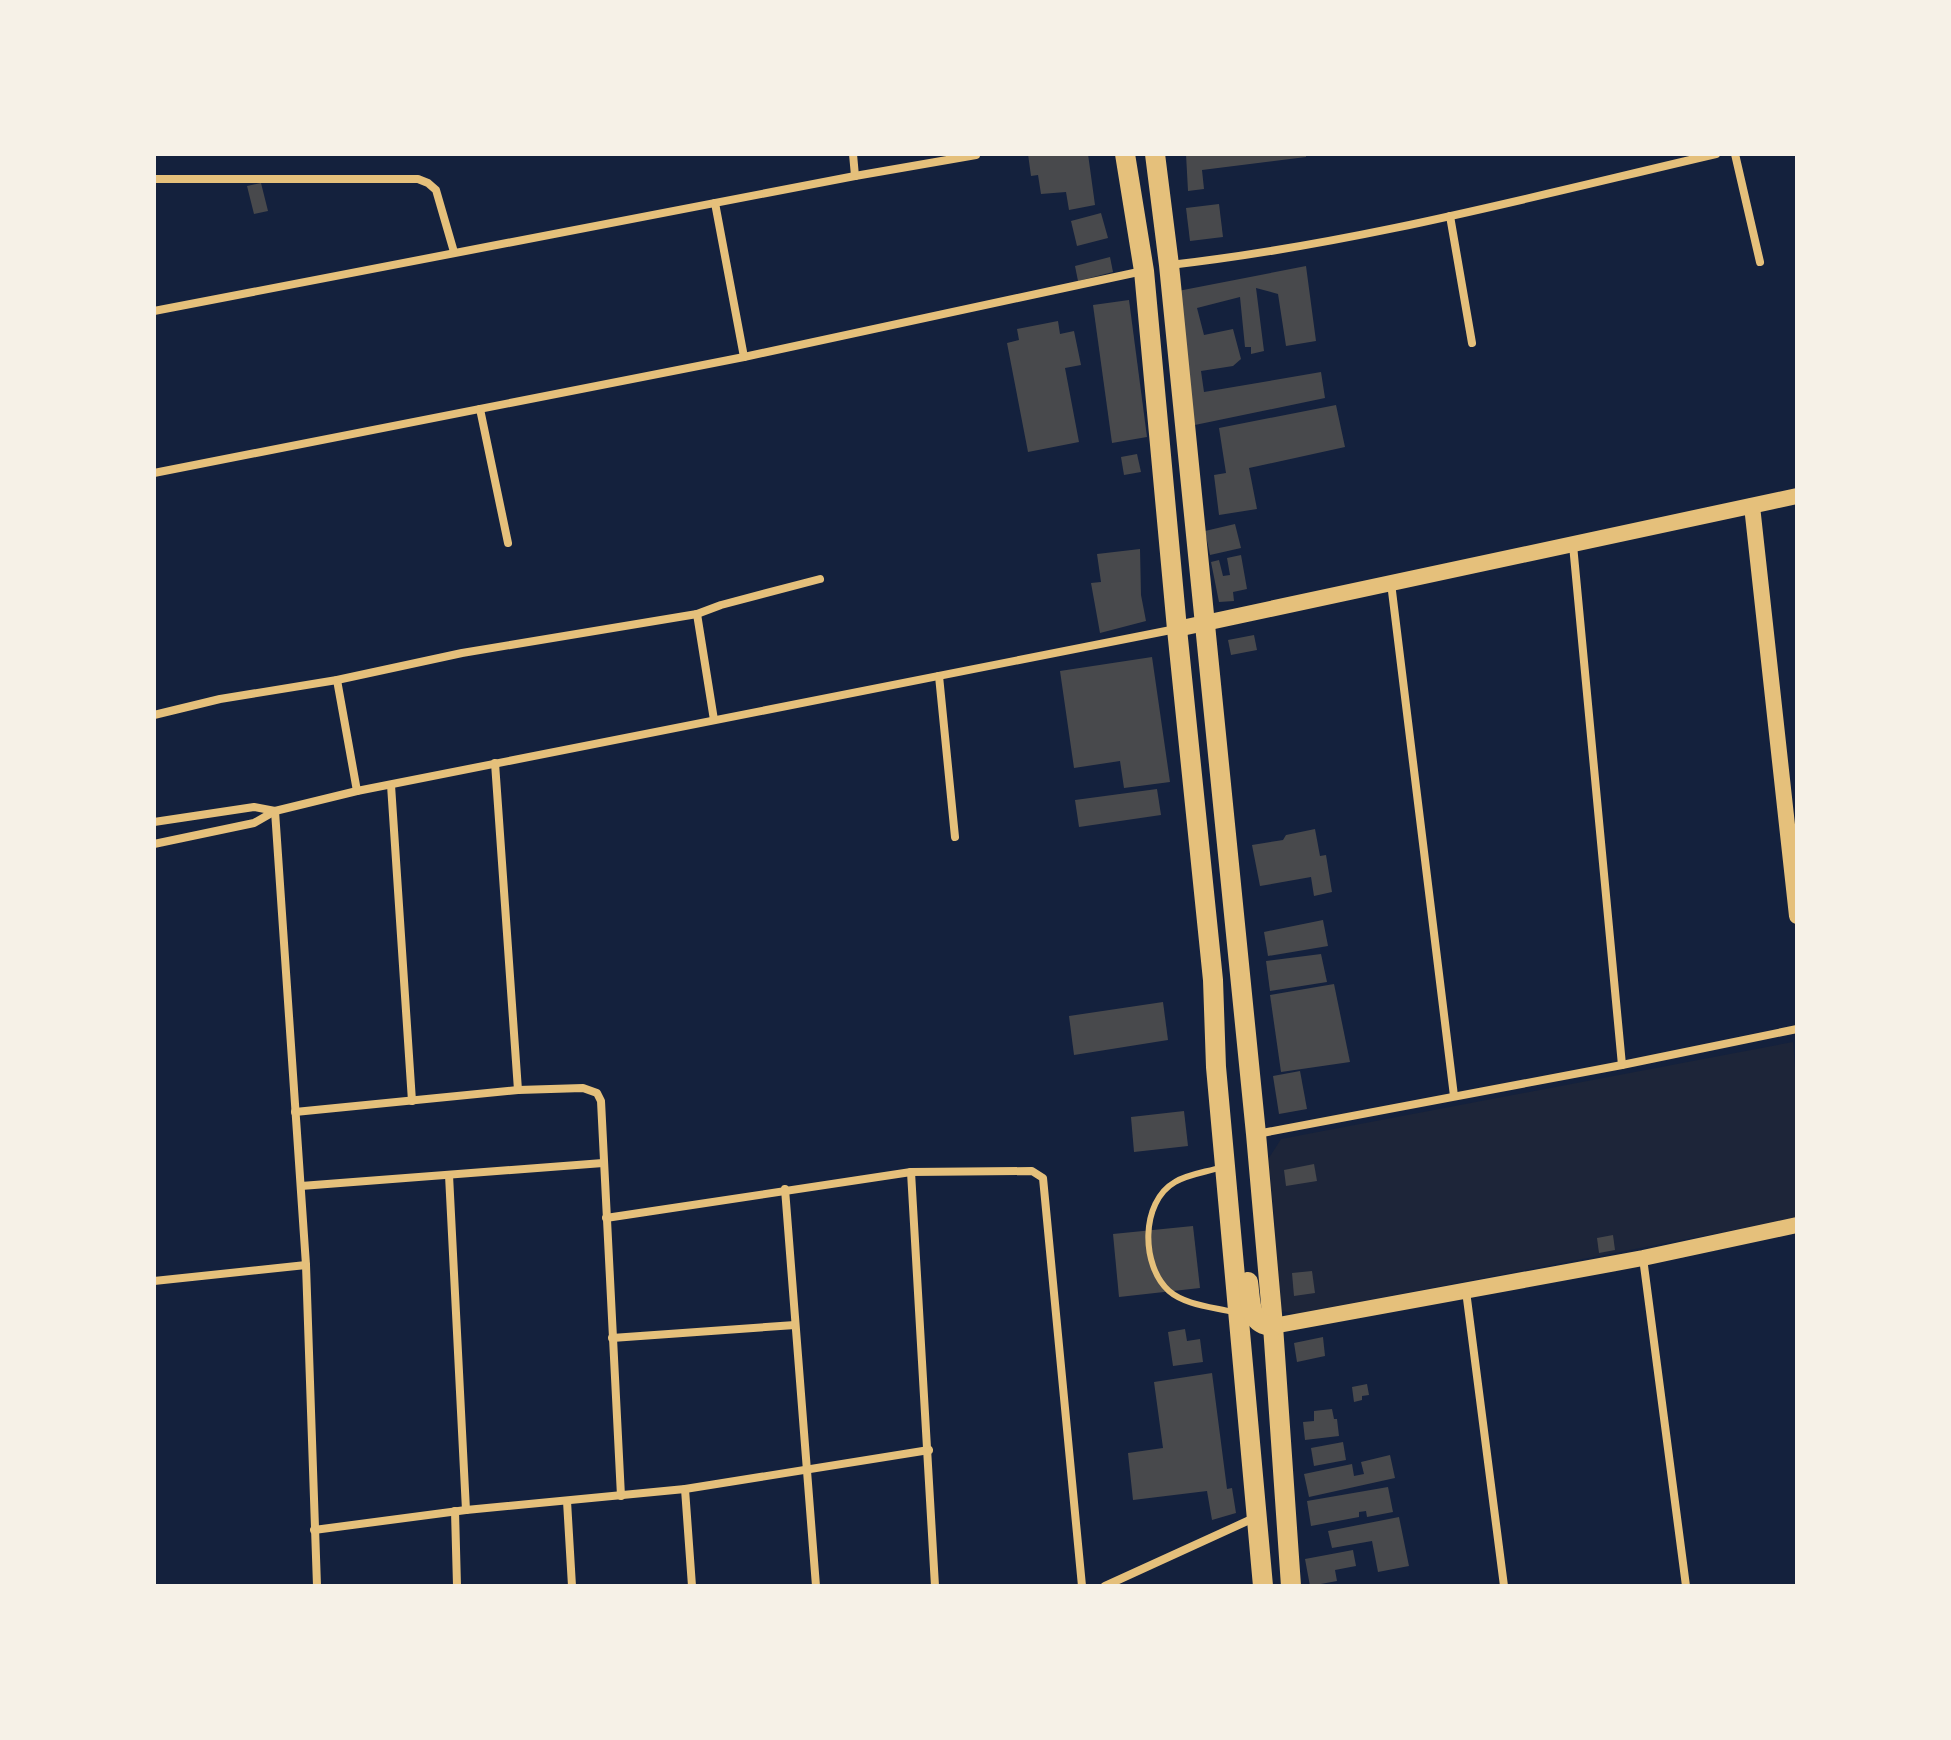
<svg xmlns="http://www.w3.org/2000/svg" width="1951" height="1740" viewBox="0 0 1951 1740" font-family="Raleway,sans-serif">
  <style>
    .green { fill: #1d2539 }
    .building { fill: #48494c }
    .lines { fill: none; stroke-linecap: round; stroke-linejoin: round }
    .service { stroke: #e5c07b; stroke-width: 6 }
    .minor { stroke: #e5c07b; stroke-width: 8 }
    .secondary { stroke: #e5c07b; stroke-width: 16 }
    .primary { stroke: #e5c07b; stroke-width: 20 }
  </style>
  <rect width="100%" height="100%" fill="#14213d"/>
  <path class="green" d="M 1793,1042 L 1797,1092 L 1797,1218 L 1296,1314 L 1282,1311 L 1277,1304 L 1272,1251 L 1275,1226 L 1270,1174 L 1264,1166 L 1281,1139 Z"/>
  <g class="building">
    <path d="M 1028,154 L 1088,154 L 1095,205 L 1069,210 L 1066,192 L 1041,194 L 1038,175 L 1031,176 Z"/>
    <path d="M 1186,154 L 1306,154 L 1306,157 L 1202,170 L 1204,189 L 1188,191 Z"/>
    <path d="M 261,183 L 268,211 L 254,214 L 247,186 Z"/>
    <path d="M 1219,204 L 1223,237 L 1190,241 L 1186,208 Z"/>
    <path d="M 1101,213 L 1108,238 L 1077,246 L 1071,221 Z"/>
    <path d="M 1110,257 L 1113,272 L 1078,281 L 1075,266 Z"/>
    <path d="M 1306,266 L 1316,341 L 1286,346 L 1278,294 L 1256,288 L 1264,351 L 1251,354 L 1251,347 L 1245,347 L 1240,297 L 1197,308 L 1204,335 L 1233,329 L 1241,359 L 1233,366 L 1201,371 L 1204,392 L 1321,372 L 1325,398 L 1190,426 L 1178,291 Z"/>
    <path d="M 1129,300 L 1147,437 L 1112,443 L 1093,305 Z"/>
    <path d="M 1058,321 L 1060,334 L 1074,331 L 1081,365 L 1065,368 L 1079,442 L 1028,452 L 1007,343 L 1019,340 L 1017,329 Z"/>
    <path d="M 1336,405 L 1345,447 L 1249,468 L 1257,509 L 1219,515 L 1214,475 L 1226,473 L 1219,428 Z"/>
    <path d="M 1137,454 L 1141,472 L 1124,475 L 1121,457 Z"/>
    <path d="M 1235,524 L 1241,548 L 1210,555 L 1205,531 Z"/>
    <path d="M 1140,549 L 1141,595 L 1146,621 L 1100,633 L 1091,583 L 1101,582 L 1097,554 Z"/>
    <path d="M 1241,555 L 1247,589 L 1233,592 L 1234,601 L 1219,602 L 1211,562 L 1219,560 L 1223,576 L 1230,575 L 1227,558 Z"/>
    <path d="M 1254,635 L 1257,650 L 1231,655 L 1228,640 Z"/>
    <path d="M 1152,657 L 1170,782 L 1124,788 L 1120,761 L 1074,768 L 1060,671 Z"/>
    <path d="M 1157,789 L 1161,815 L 1079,827 L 1075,800 Z"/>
    <path d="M 1315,829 L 1320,856 L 1326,855 L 1332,892 L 1314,896 L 1311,877 L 1260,886 L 1252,845 L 1283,840 L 1286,835 Z"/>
    <path d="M 1323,920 L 1328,946 L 1268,956 L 1264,932 Z"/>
    <path d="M 1321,954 L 1327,982 L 1270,991 L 1266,961 Z"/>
    <path d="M 1334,984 L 1350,1062 L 1281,1072 L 1270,995 Z"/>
    <path d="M 1163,1002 L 1168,1040 L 1074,1055 L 1069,1016 Z"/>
    <path d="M 1300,1071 L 1307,1109 L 1279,1114 L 1273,1076 Z"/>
    <path d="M 1184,1111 L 1188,1146 L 1134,1152 L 1131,1117 Z"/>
    <path d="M 1314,1164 L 1317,1181 L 1286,1186 L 1284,1170 Z"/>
    <path d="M 1193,1226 L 1200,1288 L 1119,1297 L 1113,1234 Z"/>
    <path d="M 1613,1235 L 1615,1250 L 1599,1253 L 1597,1238 Z"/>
    <path d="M 1312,1271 L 1315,1293 L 1294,1296 L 1292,1273 Z"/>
    <path d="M 1185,1329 L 1187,1341 L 1200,1339 L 1203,1362 L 1173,1366 L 1168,1332 Z"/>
    <path d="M 1323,1337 L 1325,1356 L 1297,1362 L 1294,1343 Z"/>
    <path d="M 1212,1373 L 1227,1489 L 1232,1488 L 1236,1513 L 1212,1520 L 1207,1491 L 1133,1500 L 1128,1453 L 1163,1448 L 1154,1382 Z"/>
    <path d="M 1367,1384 L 1369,1395 L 1362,1396 L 1362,1400 L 1354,1402 L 1352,1387 Z"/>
    <path d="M 1332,1409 L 1334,1419 L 1337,1419 L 1339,1436 L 1305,1440 L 1303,1422 L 1314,1421 L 1314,1411 Z"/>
    <path d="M 1343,1442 L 1346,1460 L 1314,1466 L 1311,1448 Z"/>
    <path d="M 1390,1455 L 1395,1478 L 1309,1497 L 1304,1474 L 1352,1464 L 1354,1476 L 1364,1474 L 1361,1462 Z"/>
    <path d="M 1388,1487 L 1393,1512 L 1367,1517 L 1366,1511 L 1359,1512 L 1359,1517 L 1311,1526 L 1307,1501 Z"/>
    <path d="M 1399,1517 L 1409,1566 L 1378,1572 L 1372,1541 L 1332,1548 L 1328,1531 Z"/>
    <path d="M 1353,1550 L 1356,1566 L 1335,1570 L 1337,1581 L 1310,1586 L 1305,1559 Z"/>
  </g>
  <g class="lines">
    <path class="service" d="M 1222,1167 C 1207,1172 1188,1174 1175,1182 C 1140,1202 1141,1266 1169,1291 C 1185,1305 1213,1307 1233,1312"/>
    <g class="minor">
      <path d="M 853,154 L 855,176"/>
      <path d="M 1735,154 L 1760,262"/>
      <path d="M 154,179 L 418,179 L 428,183 L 436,190 L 454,252"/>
      <path d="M 715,203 L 744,357"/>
      <path d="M 1450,216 L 1472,343"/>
      <path d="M 1170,265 C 1355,244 1535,196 1716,154"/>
      <path d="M 154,311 L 855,176 L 976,155"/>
      <path d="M 480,409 L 508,543"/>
      <path d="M 154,473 L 744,357 L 1143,271"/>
      <path d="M 1573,545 L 1622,1065"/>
      <path d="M 1391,583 L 1454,1096"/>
      <path d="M 697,614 L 714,720"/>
      <path d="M 939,676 L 955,837"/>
      <path d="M 337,680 L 357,791"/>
      <path d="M 154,715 L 220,699 L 337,680 L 462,653 L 697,614 L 721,605 L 820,579"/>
      <path d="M 495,763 L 518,1090"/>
      <path d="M 391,785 L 412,1101"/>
      <path d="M 275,811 L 306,1265 L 317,1586"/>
      <path d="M 154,822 L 254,807 L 275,811"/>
      <path d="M 154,844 L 254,823 L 275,811 L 357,791 L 1176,629"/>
      <path d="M 295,1112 L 518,1090 L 583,1088 L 597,1093 L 601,1101 L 621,1496"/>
      <path d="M 1257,1134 L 1622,1065 L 1797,1029"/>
      <path d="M 911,1172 L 935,1586"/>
      <path d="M 449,1175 L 466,1510"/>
      <path d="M 301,1186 L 603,1163"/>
      <path d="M 785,1189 L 816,1586"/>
      <path d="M 606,1218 L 911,1172 L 1032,1171 L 1043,1178 L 1082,1586"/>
      <path d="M 1643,1258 L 1686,1586"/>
      <path d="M 154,1281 L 306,1265"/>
      <path d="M 1466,1291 L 1504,1586"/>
      <path d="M 612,1338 L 795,1325"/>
      <path d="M 685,1489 L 692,1586"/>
      <path d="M 567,1501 L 572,1586"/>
      <path d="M 455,1511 L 457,1586"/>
      <path d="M 314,1530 L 466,1510 L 685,1489 L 929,1450"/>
      <path d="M 1105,1586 L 1254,1518"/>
    </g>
    <g class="secondary">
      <path d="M 1752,506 L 1797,916"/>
      <path d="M 1177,629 L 1797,496"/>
      <path d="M 1273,1326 L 1643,1258 L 1797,1225"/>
    </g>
    <g class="primary">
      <path d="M 1125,154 L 1144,271 L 1177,629 L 1213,980 L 1216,1067 L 1263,1586"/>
      <path d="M 1155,154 L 1169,265 L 1256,1134 L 1273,1326 L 1291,1586"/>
      <path d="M 1248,1282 C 1251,1302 1248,1325 1273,1326"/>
    </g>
  </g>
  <rect width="1951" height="1740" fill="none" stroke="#f6f1e7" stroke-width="312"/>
</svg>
